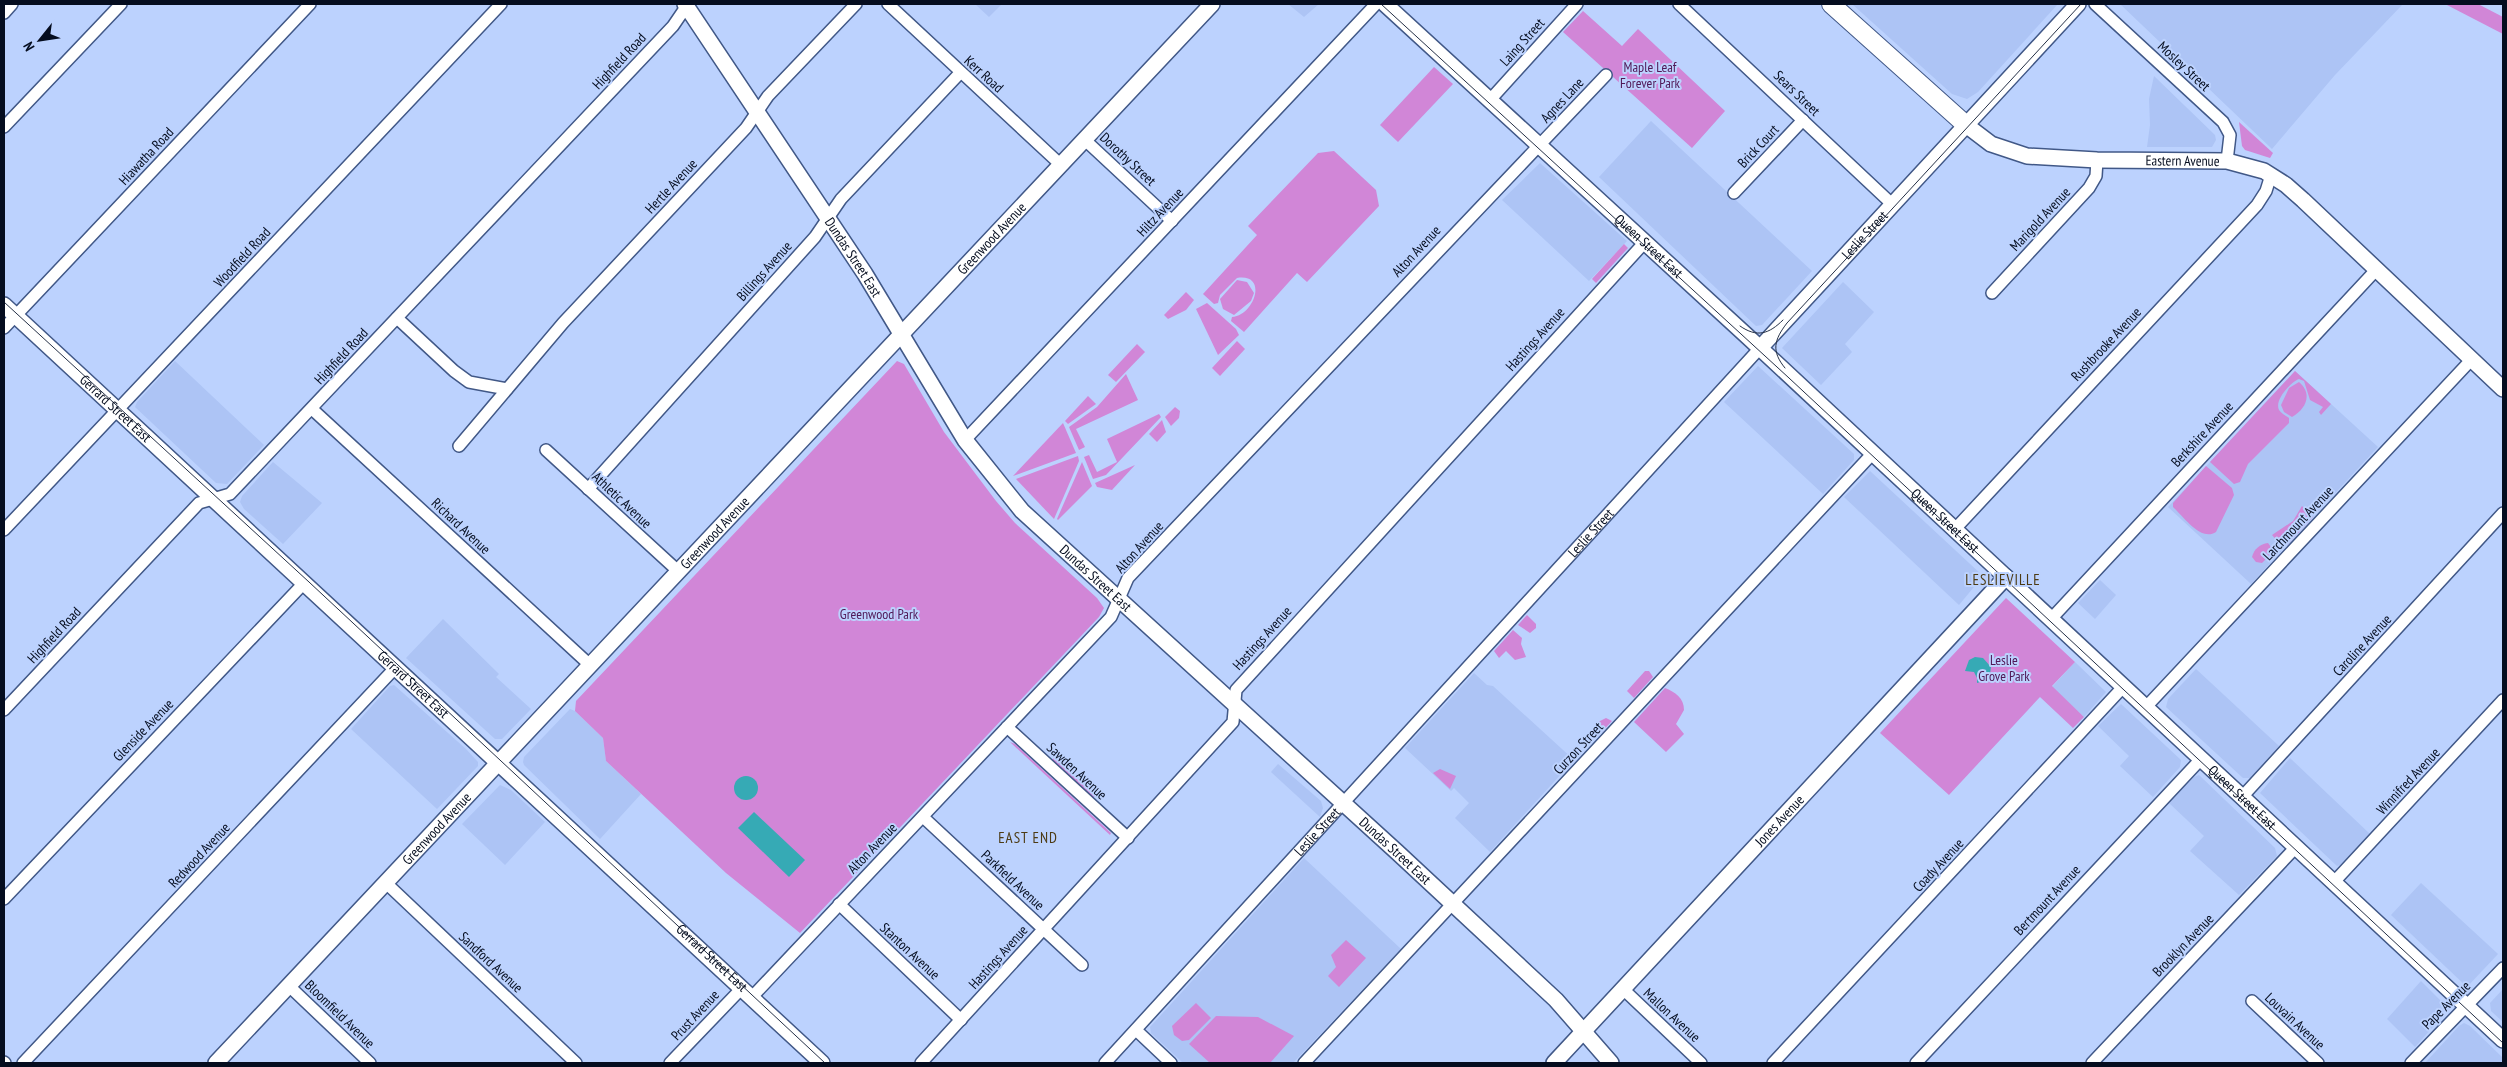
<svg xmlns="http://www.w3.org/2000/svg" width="2507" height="1067" viewBox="0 0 2507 1067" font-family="'PT Sans Narrow',sans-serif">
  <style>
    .built { fill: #adc4f5 }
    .green { fill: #d186d7 }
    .water { fill: #36aab5 }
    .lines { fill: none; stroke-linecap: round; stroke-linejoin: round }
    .street-casing { stroke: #415887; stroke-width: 14 }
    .secondary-casing { stroke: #415887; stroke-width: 18 }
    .primary-casing { stroke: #415887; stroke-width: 20 }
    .street { stroke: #fff; stroke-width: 11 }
    .secondary { stroke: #fff; stroke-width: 15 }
    .primary { stroke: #fff; stroke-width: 18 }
    .tram { stroke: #263147; stroke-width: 1 }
    .labels { text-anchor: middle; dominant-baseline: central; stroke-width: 4; stroke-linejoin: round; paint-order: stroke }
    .street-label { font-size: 14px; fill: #050d1f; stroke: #bcd2fe }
    .park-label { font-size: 14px; fill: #501756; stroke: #bcd2fe }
    .neighbourhood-label { font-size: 15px; letter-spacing: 1px; fill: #4c3a13; stroke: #bcd2fe }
  </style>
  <rect width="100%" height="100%" fill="#bcd2fe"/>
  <g class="built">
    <path d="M 975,4 L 1002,4 L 989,17 Z"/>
    <path d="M 1288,4 L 1319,4 L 1304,17 Z"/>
    <path d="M 1852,4 L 2058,4 L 1978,92 L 1967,99 L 1952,94 Z"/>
    <path d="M 2120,4 L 2403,4 L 2335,75 L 2272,149 Z"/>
    <path d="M 2154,76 L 2215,135 L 2216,140 L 2212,147 L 2147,147 L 2150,125 L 2149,99 Z"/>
    <path d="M 1651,121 L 1812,271 L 1762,325 L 1756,326 L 1599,177 Z"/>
    <path d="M 1540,163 L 1627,241 L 1589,281 L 1502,200 Z"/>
    <path d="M 1843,282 L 1874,312 L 1845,344 L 1852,352 L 1821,385 L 1782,348 Z"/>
    <path d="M 175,361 L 264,445 L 227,484 L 216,483 L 135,407 L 137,402 Z"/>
    <path d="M 1758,366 L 1854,454 L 1854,460 L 1823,494 L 1724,402 Z"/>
    <path d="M 2295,371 L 2378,447 L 2251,584 L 2168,507 Z"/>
    <path d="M 273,462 L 322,503 L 283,544 L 244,509 L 240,502 L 242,496 Z"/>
    <path d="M 1870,471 L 1983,576 L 1959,605 L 1844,497 Z"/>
    <path d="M 2100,580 L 2116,595 L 2095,619 L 2078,603 Z"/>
    <path d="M 443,619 L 499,674 L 496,677 L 531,709 L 502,739 L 495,739 L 406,658 Z"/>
    <path d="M 2075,662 L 2106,692 L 2084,717 L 2052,687 Z"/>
    <path d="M 2196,669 L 2279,746 L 2250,778 L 2243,778 L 2166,707 L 2168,699 Z"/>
    <path d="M 1474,673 L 1487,685 L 1493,686 L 1574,760 L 1490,852 L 1455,818 L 1469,803 L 1454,788 L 1451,791 L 1405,748 Z"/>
    <path d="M 394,685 L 466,749 L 478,762 L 478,766 L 437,809 L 351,729 L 390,686 Z"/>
    <path d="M 2121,704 L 2181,760 L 2180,767 L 2153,797 L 2120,766 L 2129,756 L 2098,726 Z"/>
    <path d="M 570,709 L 575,711 L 603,738 L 606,761 L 641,794 L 600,839 L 524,765 L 523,762 L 524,757 Z"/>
    <path d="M 2290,758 L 2370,834 L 2340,865 L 2337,866 L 2260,793 Z"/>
    <path d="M 1278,764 L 1321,801 L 1323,808 L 1320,817 L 1271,772 Z"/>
    <path d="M 2199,775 L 2275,848 L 2277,856 L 2239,895 L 2190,851 L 2204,836 L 2169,803 L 2194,777 Z"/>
    <path d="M 500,785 L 511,790 L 545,822 L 505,865 L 462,824 Z"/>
    <path d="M 1304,858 L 1401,949 L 1293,1063 L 1183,1063 L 1151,1033 L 1150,1027 Z"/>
    <path d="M 2421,883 L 2498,954 L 2467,987 L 2391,915 Z"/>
    <path d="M 2421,981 L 2449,1009 L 2415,1047 L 2387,1019 Z"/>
    <path d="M 2503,989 L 2503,1022 L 2491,1011 L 2490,1003 Z"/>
    <path d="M 2464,1023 L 2470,1026 L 2503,1058 L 2503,1063 L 2425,1063 L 2459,1026 Z"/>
  </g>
  <g class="green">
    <path d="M 2445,4 L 2478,4 L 2503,17 L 2503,34 Z"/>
    <path d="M 1583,11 L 1622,46 L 1638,29 L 1725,111 L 1692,148 L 1563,32 Z"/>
    <path d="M 1434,67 L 1453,84 L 1398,142 L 1380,125 Z"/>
    <path d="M 2239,122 L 2273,153 L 2270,158 L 2245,150 L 2242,146 Z"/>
    <path d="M 1334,151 L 1376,190 L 1379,206 L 1307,282 L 1297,273 L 1244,332 L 1231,321 L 1232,317 C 1254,316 1269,273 1237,278 L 1220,295 L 1218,303 L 1214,304 L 1203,294 L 1257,235 L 1248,226 L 1318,153 Z"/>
    <path d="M 1624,244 L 1628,248 L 1596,283 L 1592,279 Z"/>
    <path d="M 1237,280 L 1247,282 L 1254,293 L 1251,301 L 1234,315 L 1223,309 L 1220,299 Z"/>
    <path d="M 1186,292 L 1194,300 L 1186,310 L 1168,319 L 1164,315 Z"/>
    <path d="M 1207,303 L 1236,329 L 1239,335 L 1218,355 L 1196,309 Z"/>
    <path d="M 1237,341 L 1245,349 L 1220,376 L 1212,368 Z"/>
    <path d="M 1137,344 L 1145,352 L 1116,382 L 1108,375 Z"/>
    <path d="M 897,361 L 904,364 L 944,432 L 996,501 L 1015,523 L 1097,598 L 1104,608 L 1099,617 L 800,933 L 726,873 L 606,761 L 603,738 L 575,711 L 576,701 Z"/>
    <path d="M 2295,371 L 2331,404 L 2321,415 L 2319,412 L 2323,407 L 2310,400 L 2304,381 L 2299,379 C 2291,382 2274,400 2279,410 C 2281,413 2286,416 2289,418 L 2289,423 L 2248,464 L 2240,482 L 2234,484 L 2210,462 Z"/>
    <path d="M 1126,374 L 1138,400 L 1076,429 L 1085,447 L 1079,450 L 1069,427 L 1097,407 Z"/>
    <path d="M 2299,382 C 2313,394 2306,409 2292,417 L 2284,412 L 2281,405 L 2289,388 Z"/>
    <path d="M 1088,396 L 1096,404 L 1068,424 L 1065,421 Z"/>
    <path d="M 1175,407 L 1180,411 L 1179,418 L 1171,426 L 1165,417 Z"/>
    <path d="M 1159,414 L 1161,417 L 1106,475 L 1093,479 L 1084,457 L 1089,455 L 1097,472 L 1117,462 L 1107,439 Z"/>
    <path d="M 1162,420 L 1166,432 L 1157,442 L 1149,434 Z"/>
    <path d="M 1063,423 L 1076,453 L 1013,476 Z"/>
    <path d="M 1078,456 L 1079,461 L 1054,519 L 1016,479 Z"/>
    <path d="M 1082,462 L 1092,486 L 1058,520 L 1057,519 Z"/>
    <path d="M 1135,465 L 1112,490 L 1097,487 L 1095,483 Z"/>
    <path d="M 2206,466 L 2232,488 L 2234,495 L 2216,532 C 2201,542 2184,517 2173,507 L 2173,503 Z"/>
    <path d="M 2302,506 L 2313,517 L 2287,545 L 2280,544 L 2272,535 L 2293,521 Z"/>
    <path d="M 2268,543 L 2274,551 L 2262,563 L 2256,562 L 2252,557 C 2254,549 2260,544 2268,543 Z"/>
    <path d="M 2006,598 L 2075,662 L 2052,686 L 2084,717 L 2073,728 L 2040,697 L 1949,795 L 1880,733 Z"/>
    <path d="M 1527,615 L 1536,624 L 1536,628 L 1530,633 L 1518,625 Z"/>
    <path d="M 1513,630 L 1522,638 L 1521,644 L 1526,657 L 1515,660 L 1506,651 L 1499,658 L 1494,651 Z"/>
    <path d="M 1645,671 L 1649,671 L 1653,677 L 1634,698 L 1627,691 Z"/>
    <path d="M 1665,688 C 1675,692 1684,698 1684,710 L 1676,724 L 1684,734 L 1666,752 L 1634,722 Z"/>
    <path d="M 1606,718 L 1612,721 L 1595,739 L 1594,733 L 1598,722 Z"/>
    <path d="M 1010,742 L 1015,744 L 1111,833 L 1110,835 Z"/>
    <path d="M 1054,758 L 1095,796 L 1093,798 L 1052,760 Z"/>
    <path d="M 1440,769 L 1456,776 L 1450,789 L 1433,773 Z"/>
    <path d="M 1346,940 L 1366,958 L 1339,987 L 1328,976 L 1336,967 L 1331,955 Z"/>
    <path d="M 1196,1003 L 1211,1018 L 1189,1040 L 1182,1041 L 1174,1035 L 1172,1026 Z"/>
    <path d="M 1216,1016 L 1258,1017 L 1294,1036 L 1270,1063 L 1210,1063 L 1189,1044 Z"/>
  </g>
  <g class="water">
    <path d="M 1975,657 L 1983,658 L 1991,667 L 1990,674 L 1986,680 L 1977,683 L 1977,678 L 1974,672 L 1965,671 L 1969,660 Z"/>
    <circle cx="746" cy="788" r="12"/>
    <path d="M 754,812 L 805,860 L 789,877 L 738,828 Z"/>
  </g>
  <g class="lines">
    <defs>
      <g id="street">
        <path d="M 888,4 L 1061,165"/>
        <path d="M 1679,4 L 1893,205"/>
        <path d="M 2095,4 L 2223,122 L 2230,135 L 2227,161"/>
        <path d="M 4,13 L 12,4"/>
        <path d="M 1490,100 L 1577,4"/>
        <path d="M 4,127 L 121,4"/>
        <path d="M 1085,140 L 1172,221"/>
        <path d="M 1734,193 L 1803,120"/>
        <path d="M 1992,293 L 2089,188 L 2096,176 L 2097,160"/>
        <path d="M 397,318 L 454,371 L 469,382 L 507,389"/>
        <path d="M 4,328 L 310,4"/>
        <path d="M 312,409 L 591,666"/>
        <path d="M 965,440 L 1376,4"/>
        <path d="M 459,446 L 563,323 L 746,128 L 768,96 L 856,4"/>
        <path d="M 546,450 L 678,571"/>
        <path d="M 588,489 L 815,237 L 841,199 L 960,73"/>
        <path d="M 1955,529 L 2257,205 L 2266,191 L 2271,175"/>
        <path d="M 4,530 L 501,4"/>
        <path d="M 2051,619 L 2376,270"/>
        <path d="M 2146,707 L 2472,359"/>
        <path d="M 4,710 L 199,503 L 230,494 L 673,26 L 688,4"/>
        <path d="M 1007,727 L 1128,838"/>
        <path d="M 2242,797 L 2503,513"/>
        <path d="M 923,817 L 1082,965"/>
        <path d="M 2334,882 L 2503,700"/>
        <path d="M 386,883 L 576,1063"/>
        <path d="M 4,899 L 305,582"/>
        <path d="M 839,904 L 961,1020"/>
        <path d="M 289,986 L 370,1063"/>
        <path d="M 1623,989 L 1701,1063"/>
        <path d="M 752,997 L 1111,617 L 1128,578 L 1606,75"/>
        <path d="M 2252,1001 L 2318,1063"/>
        <path d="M 1136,1030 L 1171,1063"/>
        <path d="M 4,1062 L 5,1063"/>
        <path d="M 23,1063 L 396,667"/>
        <path d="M 670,1063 L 742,988"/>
        <path d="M 921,1063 L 1233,722 L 1236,690 L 1645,242"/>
        <path id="s1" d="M 1105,1063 L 1760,348"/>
        <path d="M 1304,1063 L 1873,453"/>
        <path d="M 1773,1063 L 2124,686"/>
        <path d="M 1916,1063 L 2201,759"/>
        <path d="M 2092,1063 L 2296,847"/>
        <path d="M 2411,1063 L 2503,968"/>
      </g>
      <g id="secondary">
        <path id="s2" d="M 685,4 L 865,274 L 965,440 L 1022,511 L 1397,852 L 1556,1000 L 1611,1063"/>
        <path id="s3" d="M 1385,4 L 1747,336 L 2503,1040"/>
        <path id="s4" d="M 1966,125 L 1991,144 L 2027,156 L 2097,160 L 2227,161 L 2264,171 L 2286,185 L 2303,200 L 2503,389"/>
        <path id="s5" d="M 4,305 L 822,1063"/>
        <path id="s6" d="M 1760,348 L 2078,4"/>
        <path id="s7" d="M 216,1063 L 1212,4"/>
        <path id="s8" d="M 1554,1063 L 2006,577"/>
      </g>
      <path id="primary" d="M 1831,4 L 1966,125"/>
    </defs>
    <use href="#street" class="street-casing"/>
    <use href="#secondary" class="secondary-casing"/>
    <use href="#primary" class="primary-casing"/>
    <use href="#street" class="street"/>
    <use href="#secondary" class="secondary"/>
    <use href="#primary" class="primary"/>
    <g class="tram">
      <path d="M 1381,4 L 1789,378 L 2503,1043"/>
      <path id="s9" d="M 4,302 L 309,582 L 825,1063"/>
      <path d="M 1740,326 C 1757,338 1769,334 1783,320"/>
      <path d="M 1785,368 C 1771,351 1774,340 1787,323 L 2081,4"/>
    </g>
  </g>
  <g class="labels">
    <g class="street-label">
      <text transform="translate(1522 42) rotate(-48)">Laing Street</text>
      <text transform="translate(619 61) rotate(-47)">Highfield Road</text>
      <text transform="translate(2184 66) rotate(43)">Mosley Street</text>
      <text transform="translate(984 74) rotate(42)">Kerr Road</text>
      <text transform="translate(1797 93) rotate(44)">Sears Street</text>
      <text transform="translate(1562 100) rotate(-47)">Agnes Lane</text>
      <text transform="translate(1758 146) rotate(-47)">Brick Court</text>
      <text transform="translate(146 156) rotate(-47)">Hiawatha Road</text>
      <text transform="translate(1128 159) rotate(43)">Dorothy Street</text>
      <text stroke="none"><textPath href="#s4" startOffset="225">Eastern Avenue</textPath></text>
      <text transform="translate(671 186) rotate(-47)">Hertle Avenue</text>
      <text transform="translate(1160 212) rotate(-47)">Hiltz Avenue</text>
      <text transform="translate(2040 219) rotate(-47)">Marigold Avenue</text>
      <text stroke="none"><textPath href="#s6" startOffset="154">Leslie Street</textPath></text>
      <text stroke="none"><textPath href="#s7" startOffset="1132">Greenwood Avenue</textPath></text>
      <text stroke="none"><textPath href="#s3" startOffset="358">Queen Street East</textPath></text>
      <text transform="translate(1416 251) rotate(-47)">Alton Avenue</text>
      <text transform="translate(242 257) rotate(-47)">Woodfield Road</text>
      <text stroke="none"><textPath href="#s2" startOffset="304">Dundas Street East</textPath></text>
      <text transform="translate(764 271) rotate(-48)">Billings Avenue</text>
      <text transform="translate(1535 339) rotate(-48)">Hastings Avenue</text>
      <text transform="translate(2106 344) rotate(-47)">Rushbrooke Avenue</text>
      <text transform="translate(341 356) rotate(-47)">Highfield Road</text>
      <text stroke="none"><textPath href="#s5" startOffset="152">Gerrard Street East</textPath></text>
      <text transform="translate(2202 434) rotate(-47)">Berkshire Avenue</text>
      <text transform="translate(622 500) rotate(43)">Athletic Avenue</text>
      <text stroke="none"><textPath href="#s3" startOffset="762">Queen Street East</textPath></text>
      <text transform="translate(2298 523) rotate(-47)">Larchmount Avenue</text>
      <text transform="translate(461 526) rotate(43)">Richard Avenue</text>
      <text stroke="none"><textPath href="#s7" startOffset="728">Greenwood Avenue</textPath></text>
      <text stroke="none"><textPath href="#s1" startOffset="719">Leslie Street</textPath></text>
      <text transform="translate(1139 547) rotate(-48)">Alton Avenue</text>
      <text stroke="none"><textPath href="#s2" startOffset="709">Dundas Street East</textPath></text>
      <text transform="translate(54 635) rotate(-47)">Highfield Road</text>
      <text transform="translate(1262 638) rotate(-48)">Hastings Avenue</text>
      <text transform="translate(2362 645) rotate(-47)">Caroline Avenue</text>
      <text stroke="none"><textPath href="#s5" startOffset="558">Gerrard Street East</textPath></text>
      <text transform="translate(143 730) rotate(-46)">Glenside Avenue</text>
      <text transform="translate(1578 748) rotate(-47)">Curzon Street</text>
      <text transform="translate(1077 771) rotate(43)">Sawden Avenue</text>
      <text transform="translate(2408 781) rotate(-47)">Winnifred Avenue</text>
      <text stroke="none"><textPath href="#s3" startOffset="1168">Queen Street East</textPath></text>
      <text stroke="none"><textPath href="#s8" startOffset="331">Jones Avenue</textPath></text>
      <text stroke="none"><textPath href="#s7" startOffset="322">Greenwood Avenue</textPath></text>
      <text stroke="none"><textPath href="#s1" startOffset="314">Leslie Street</textPath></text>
      <text transform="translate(872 848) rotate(-46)">Alton Avenue</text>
      <text stroke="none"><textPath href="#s2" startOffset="1114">Dundas Street East</textPath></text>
      <text transform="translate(199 855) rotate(-47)">Redwood Avenue</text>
      <text transform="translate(1938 865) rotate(-47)">Coady Avenue</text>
      <text transform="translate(1013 880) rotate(43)">Parkfield Avenue</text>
      <text transform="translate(2047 900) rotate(-47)">Bertmount Avenue</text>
      <text transform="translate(2183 945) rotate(-46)">Brooklyn Avenue</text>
      <text transform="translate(910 951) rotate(43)">Stanton Avenue</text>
      <text transform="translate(998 957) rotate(-48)">Hastings Avenue</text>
      <text stroke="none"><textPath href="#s9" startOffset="965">Gerrard Street East</textPath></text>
      <text transform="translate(491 962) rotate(43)">Sandford Avenue</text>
      <text transform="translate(2446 1005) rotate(-45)">Pape Avenue</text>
      <text transform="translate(340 1014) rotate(44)">Bloomfield Avenue</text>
      <text transform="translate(695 1015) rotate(-47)">Prust Avenue</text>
      <text transform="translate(1672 1015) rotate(43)">Mallon Avenue</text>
      <text transform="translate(2295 1021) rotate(43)">Louvain Avenue</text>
    </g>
    <g class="park-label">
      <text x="1650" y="67">Maple Leaf<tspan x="1650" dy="16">Forever Park</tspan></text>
      <text x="879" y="614">Greenwood Park</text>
      <text x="2004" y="660">Leslie<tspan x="2004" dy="16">Grove Park</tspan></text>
    </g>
    <g class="neighbourhood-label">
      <text x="2003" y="579">LESLIEVILLE</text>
      <text x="1028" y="837">EAST END</text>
    </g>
  </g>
  <rect width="2507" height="1067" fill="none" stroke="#050d1f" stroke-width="10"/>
  <g transform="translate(40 40) rotate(240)" stroke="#bcd2fe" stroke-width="4" paint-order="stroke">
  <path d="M0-4L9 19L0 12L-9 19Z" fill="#050d1f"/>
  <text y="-8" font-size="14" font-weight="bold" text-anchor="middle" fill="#050d1f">N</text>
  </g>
</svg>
